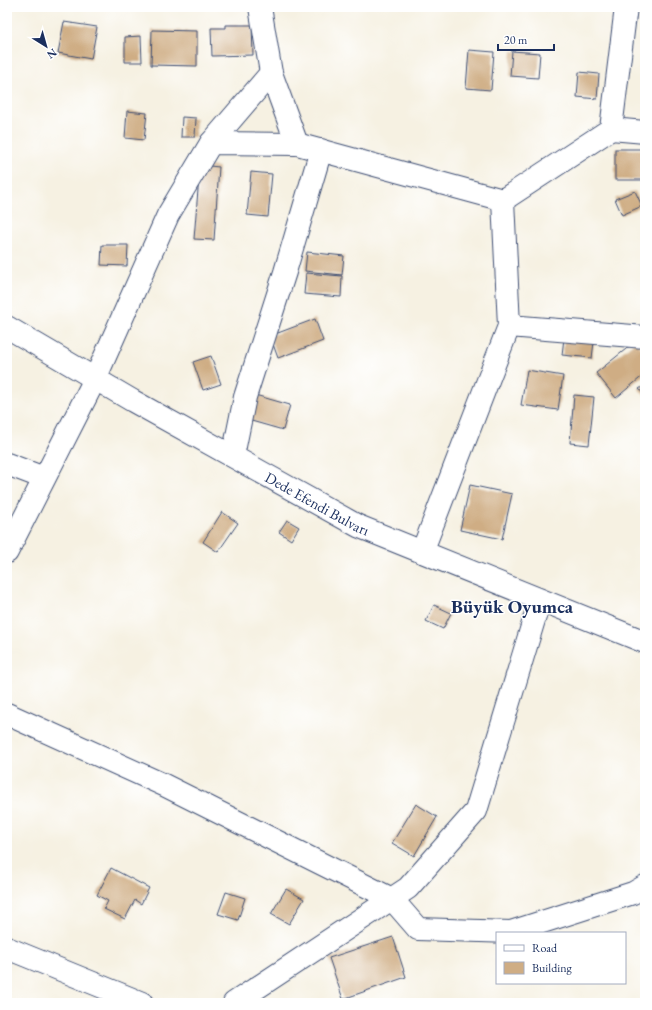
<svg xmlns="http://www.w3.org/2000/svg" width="652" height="1010" viewBox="0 0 652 1010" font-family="'EB Garamond',serif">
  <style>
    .building { fill: #cfad84 }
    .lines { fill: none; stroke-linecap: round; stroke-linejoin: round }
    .minor-casing { stroke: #3c4c72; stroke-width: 24 }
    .tertiary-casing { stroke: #3c4c72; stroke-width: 24 }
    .minor { stroke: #fff; stroke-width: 22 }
    .tertiary { stroke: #fff; stroke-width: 22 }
    .labels { text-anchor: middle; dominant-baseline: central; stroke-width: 3; stroke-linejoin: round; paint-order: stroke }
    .street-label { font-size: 15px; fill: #1b2f5e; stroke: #fff }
    .district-label { font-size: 19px; font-weight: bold; fill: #1b2f5e; stroke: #fff }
  </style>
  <rect width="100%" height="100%" fill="#fff"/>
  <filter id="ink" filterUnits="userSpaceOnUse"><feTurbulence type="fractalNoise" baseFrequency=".025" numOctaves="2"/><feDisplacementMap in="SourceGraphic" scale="8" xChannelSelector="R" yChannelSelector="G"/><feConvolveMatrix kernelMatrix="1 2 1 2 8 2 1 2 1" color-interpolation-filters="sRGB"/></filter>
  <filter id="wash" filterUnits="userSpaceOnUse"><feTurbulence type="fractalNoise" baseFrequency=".012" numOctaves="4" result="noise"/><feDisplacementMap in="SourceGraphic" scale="16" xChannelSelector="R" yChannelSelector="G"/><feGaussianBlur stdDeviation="0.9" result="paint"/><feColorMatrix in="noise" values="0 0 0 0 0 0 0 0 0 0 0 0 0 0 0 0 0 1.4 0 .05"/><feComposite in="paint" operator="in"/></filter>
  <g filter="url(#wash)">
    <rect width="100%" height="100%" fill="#f6f1e2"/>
    <g id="blocks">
      <g class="building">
        <path d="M 64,22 L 97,27 L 91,59 L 58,53 Z"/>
        <path d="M 226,25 L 252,25 L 253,55 L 212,56 L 211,28 L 226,28 Z"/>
        <path d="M 152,30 L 197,31 L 197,66 L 151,65 Z"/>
        <path d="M 141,36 L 142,62 L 125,62 L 125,37 Z"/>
        <path d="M 469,50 L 494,52 L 491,90 L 466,88 Z"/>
        <path d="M 512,51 L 540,53 L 538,78 L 510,76 Z"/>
        <path d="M 579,72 L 599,74 L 597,99 L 577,97 Z"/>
        <path d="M 127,111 L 147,113 L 144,140 L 125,138 Z"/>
        <path d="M 182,117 L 196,118 L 195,137 L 181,137 Z"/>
        <rect x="615" y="149" width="30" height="31"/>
        <path d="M 200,165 L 219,167 L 214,240 L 194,239 Z"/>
        <path d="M 251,172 L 272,174 L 268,217 L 247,215 Z"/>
        <path d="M 635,191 L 642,206 L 622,215 L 615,199 Z"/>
        <path d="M 102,245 L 128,245 L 127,266 L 101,265 Z"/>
        <path d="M 307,252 L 344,256 L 342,275 L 305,271 Z"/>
        <path d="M 306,273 L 342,276 L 341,297 L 304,294 Z"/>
        <path d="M 315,319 L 323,341 L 278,358 L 270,336 Z"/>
        <path d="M 564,338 L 594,342 L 592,358 L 562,355 Z"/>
        <path d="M 636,341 L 645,352 L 645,374 L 616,398 L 596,373 Z"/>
        <path d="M 211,356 L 221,384 L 203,390 L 193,362 Z"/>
        <path d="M 527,370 L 563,376 L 558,410 L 521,405 Z"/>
        <path d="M 645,385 L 645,396 L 639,389 Z"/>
        <path d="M 255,395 L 290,405 L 283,430 L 248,420 Z"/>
        <path d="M 574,395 L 594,397 L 589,445 L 570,443 Z"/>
        <path d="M 470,485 L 512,494 L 502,539 L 460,530 Z"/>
        <path d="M 222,512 L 238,523 L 218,552 L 203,542 Z"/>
        <path d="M 287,520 L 299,527 L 291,540 L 279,532 Z"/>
        <path d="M 434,605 L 451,613 L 443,629 L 426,621 Z"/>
        <path d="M 416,804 L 437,817 L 414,856 L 392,843 Z"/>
        <path d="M 111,868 L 149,888 L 141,904 L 135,900 L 125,919 L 104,909 L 108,901 L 97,895 Z"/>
        <path d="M 286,889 L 304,899 L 289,924 L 271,914 Z"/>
        <path d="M 226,892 L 245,898 L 238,920 L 218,914 Z"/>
        <path d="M 393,937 L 406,977 L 343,999 L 329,958 Z"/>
      </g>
    </g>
  </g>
  <g filter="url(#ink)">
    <use href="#blocks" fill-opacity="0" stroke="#3c4c72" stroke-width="1"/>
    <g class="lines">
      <defs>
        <g id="minor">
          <path d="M 260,7 L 271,73 L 297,144"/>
          <path d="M 611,129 L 645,132"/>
          <path d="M 211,143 L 271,73"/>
          <path d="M 503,200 L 611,129 L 626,7"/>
          <path d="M 509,326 L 645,337"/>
          <path d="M 233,456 L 245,397 L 285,272 L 321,150"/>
          <path d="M 7,464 L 44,478"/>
          <path d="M 7,552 L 95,379 L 168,215 L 211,143 L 297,144 L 503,200 L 509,326 L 422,552"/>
          <path d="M 7,714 L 164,785 L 392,899 L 418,929 L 511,932 L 633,893 L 645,886"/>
          <path d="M 7,948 L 142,1003"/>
          <path d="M 234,1003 L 408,888 L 476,811 L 540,600"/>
        </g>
        <g id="tertiary">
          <path id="s1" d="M 7,327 L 133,401 L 358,526 L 645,642"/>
        </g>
      </defs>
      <use href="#minor" class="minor-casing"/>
      <use href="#tertiary" class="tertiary-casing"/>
      <use href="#minor" class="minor"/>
      <use href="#tertiary" class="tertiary"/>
    </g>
  </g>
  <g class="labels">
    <g class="street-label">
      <text stroke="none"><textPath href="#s1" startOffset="357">Dede Efendi Bulvarı</textPath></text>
    </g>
    <g class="district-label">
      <text x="512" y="606">Büyük Oyumca</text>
    </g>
  </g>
  <rect width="652" height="1010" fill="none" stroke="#fff" stroke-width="24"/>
  <rect x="496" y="932" width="130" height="52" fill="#ffffff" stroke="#a4acbf"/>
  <rect x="504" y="945" width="20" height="6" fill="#ffffff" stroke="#a4acbf"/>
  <text x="532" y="952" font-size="12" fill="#1b2f5e">Road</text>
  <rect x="504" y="962" width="20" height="12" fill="#cfad84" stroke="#a4acbf"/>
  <text x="532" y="972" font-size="12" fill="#1b2f5e">Building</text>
  <g transform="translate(46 46) rotate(143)" stroke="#ffffff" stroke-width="3" paint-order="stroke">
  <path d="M0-3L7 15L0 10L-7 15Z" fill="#1b2f5e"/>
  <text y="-6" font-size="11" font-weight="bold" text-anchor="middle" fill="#1b2f5e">N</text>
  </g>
  <path d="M498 44v6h56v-6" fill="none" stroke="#1b2f5e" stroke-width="2"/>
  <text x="504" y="44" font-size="12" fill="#1b2f5e" stroke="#ffffff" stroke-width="3" paint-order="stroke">20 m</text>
</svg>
